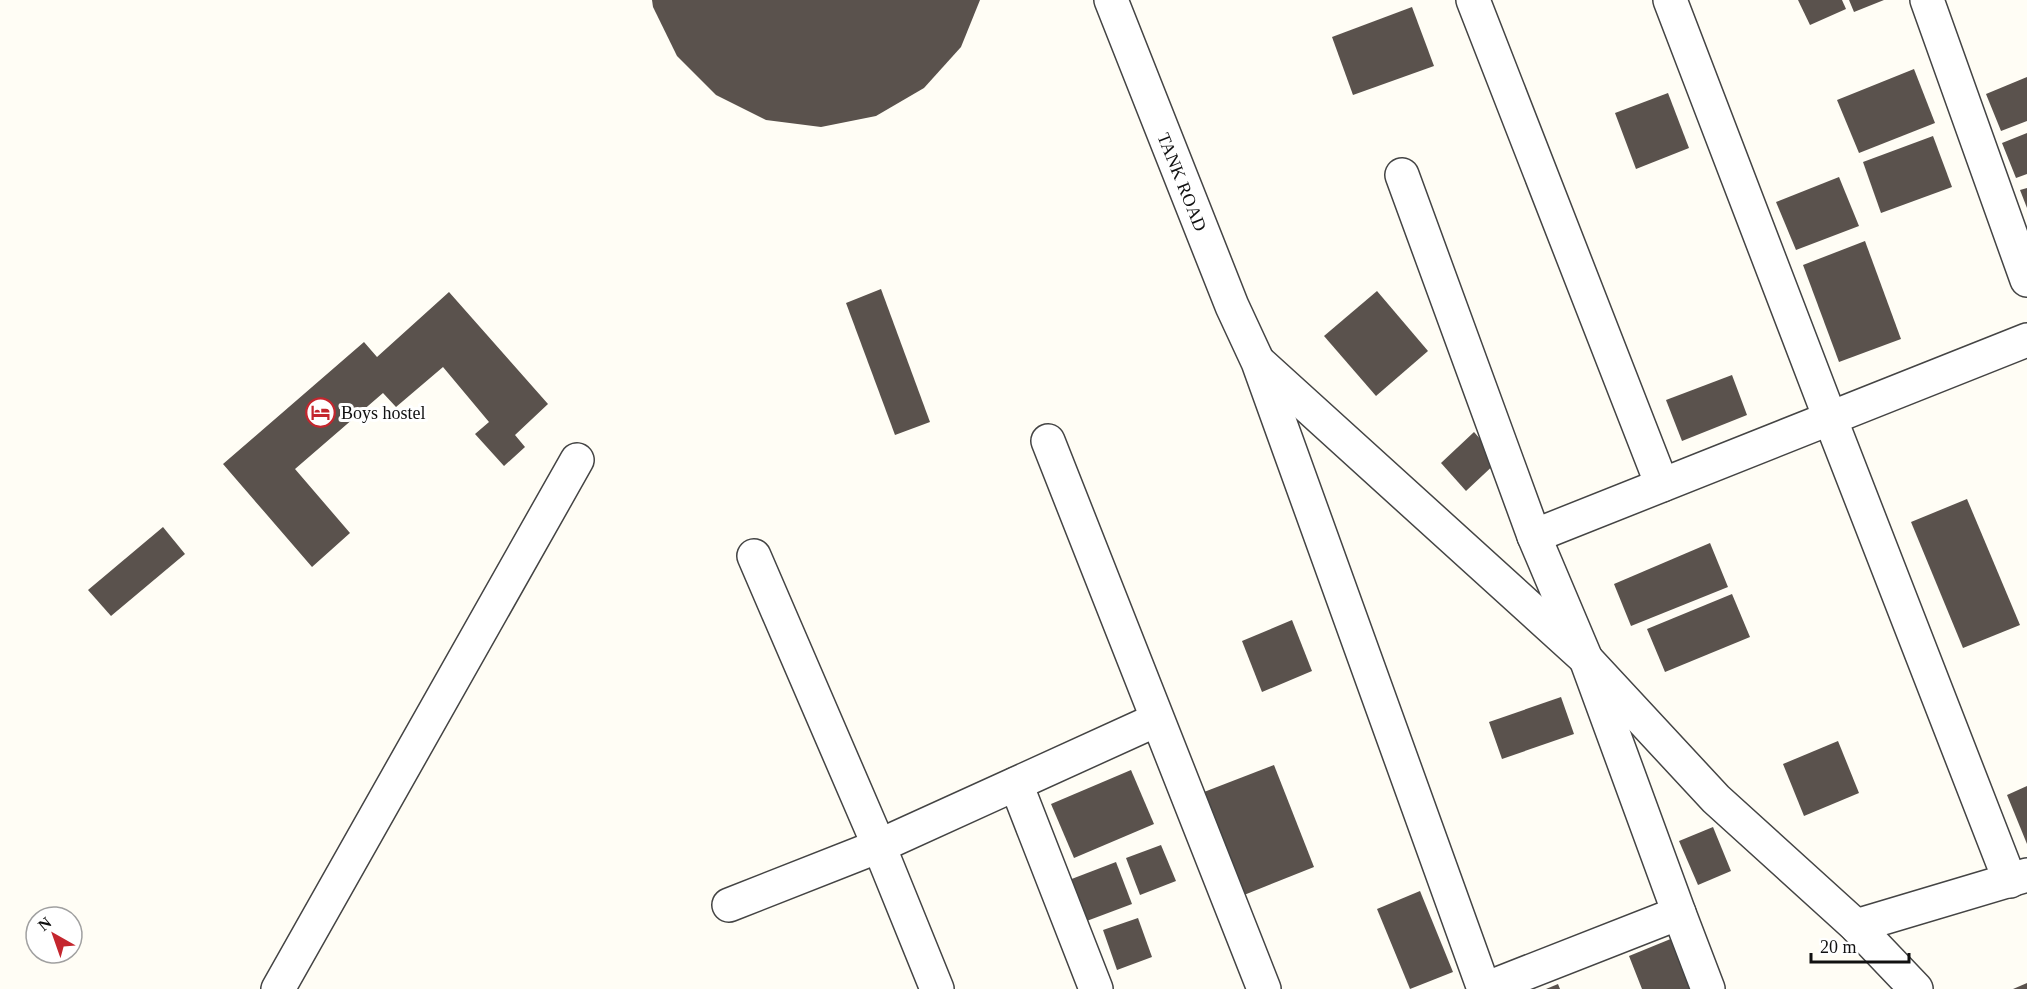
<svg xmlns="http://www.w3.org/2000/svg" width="2027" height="989" viewBox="0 0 2027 989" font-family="'Times New Roman',serif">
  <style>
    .building { fill: #5a524d }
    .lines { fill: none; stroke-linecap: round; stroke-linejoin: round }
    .minor-casing { stroke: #444; stroke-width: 36 }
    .minor { stroke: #fff; stroke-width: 33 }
    .labels { text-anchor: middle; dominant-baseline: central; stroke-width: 6; stroke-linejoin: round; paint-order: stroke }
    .street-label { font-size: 18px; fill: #111; stroke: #fff }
    .poi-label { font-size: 18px; fill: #111; stroke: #fff; text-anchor: start }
  </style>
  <rect width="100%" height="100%" fill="#fffdf5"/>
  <g class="building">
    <path d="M 652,0 L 980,0 L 961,47 L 924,88 L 876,116 L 821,127 L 766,120 L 716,95 L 677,56 L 653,7 Z"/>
    <path d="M 1798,0 L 1842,0 L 1846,9 L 1810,25 Z"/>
    <path d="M 1849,0 L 1884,0 L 1854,12 Z"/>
    <path d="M 1412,7 L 1434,66 L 1353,95 L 1332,37 Z"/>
    <path d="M 1914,69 L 1935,123 L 1859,153 L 1837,100 Z"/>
    <path d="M 2027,77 L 2027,121 L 2001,131 L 1986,94 Z"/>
    <path d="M 1668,93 L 1689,148 L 1636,169 L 1615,113 Z"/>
    <path d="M 2027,133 L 2027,174 L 2016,178 L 2002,143 Z"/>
    <path d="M 1933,136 L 1952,187 L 1881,213 L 1863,162 Z"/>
    <path d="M 1839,177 L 1859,226 L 1796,250 L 1776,202 Z"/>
    <path d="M 2027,188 L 2027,208 L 2020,190 Z"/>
    <path d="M 1865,241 L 1901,339 L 1839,362 L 1803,265 Z"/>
    <path d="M 881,289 L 930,422 L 895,435 L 846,303 Z"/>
    <path d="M 1377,291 L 1428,351 L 1376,396 L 1324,336 Z"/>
    <path d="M 449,292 L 548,404 L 515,435 L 525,447 L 504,466 L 475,434 L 489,422 L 443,367 L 396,407 L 383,393 L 295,469 L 350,533 L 312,567 L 223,464 L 364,342 L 377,357 Z"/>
    <path d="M 1732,375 L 1747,415 L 1682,441 L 1666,400 Z"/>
    <path d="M 1474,432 L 1499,460 L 1466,491 L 1441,463 Z"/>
    <path d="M 1967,499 L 2020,625 L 1963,648 L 1911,522 Z"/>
    <path d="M 163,527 L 185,554 L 111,616 L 88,590 Z"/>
    <path d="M 1710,543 L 1728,587 L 1631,626 L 1614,584 Z"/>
    <path d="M 1732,594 L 1750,637 L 1665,672 L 1647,629 Z"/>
    <path d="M 1292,620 L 1312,671 L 1262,692 L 1242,641 Z"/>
    <path d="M 1561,697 L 1574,734 L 1502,759 L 1489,722 Z"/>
    <path d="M 1838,741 L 1859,793 L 1804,816 L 1783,764 Z"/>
    <path d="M 1274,765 L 1314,867 L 1244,895 L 1204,792 Z"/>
    <path d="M 1131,770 L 1154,824 L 1074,858 L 1051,804 Z"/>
    <path d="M 2027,786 L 2027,844 L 2007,795 Z"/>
    <path d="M 1713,827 L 1731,871 L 1698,885 L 1679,841 Z"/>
    <path d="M 1161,845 L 1176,881 L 1140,895 L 1126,858 Z"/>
    <path d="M 1116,862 L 1132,904 L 1084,922 L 1069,880 Z"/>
    <path d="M 1420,891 L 1453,972 L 1410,989 L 1377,909 Z"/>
    <path d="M 1138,918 L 1152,957 L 1117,970 L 1103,930 Z"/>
    <path d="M 1673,938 L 1693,989 L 1642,989 L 1629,956 Z"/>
    <path d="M 2027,983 L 2027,989 L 2013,989 Z"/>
    <path d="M 1558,984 L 1560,989 L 1546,989 Z"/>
  </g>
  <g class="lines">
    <defs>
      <g id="minor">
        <path d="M 1111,0 L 1232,306 L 1258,362 L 1484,989"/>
        <path d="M 1473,0 L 1662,485"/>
        <path d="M 1670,0 L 1830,418 L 2010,881"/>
        <path d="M 1927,0 L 2027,280"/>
        <path d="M 1402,175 L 1534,536 L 1586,659 L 1679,913 L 1708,989"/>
        <path d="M 1262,365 L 1586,659 L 1716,799 L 1856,926 L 1916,989"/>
        <path d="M 1048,441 L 1264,989"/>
        <path d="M 1534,536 L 2027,340"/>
        <path d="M 754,556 L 879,846 L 937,989"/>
        <path d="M 1016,784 L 1096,989"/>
        <path d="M 729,905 L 879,846 L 1156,720"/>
        <path d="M 1856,926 L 2027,875"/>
        <path d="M 278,989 L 577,460"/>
        <path d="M 1485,989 L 1679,913"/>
      </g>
    </defs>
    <use href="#minor" class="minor-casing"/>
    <use href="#minor" class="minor"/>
  </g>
  <defs>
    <symbol id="hotel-ring" viewBox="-11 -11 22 22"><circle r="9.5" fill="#fff" stroke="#c4262e" stroke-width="1.5"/><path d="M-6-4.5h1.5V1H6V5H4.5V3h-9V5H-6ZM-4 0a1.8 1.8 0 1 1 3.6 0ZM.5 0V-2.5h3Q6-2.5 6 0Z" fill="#c4262e"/></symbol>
  </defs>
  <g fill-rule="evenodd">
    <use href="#hotel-ring" x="304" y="396" width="33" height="33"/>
  </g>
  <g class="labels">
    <g class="street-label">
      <text transform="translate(1182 182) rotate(68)">TANK ROAD</text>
    </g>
    <g class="poi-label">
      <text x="341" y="413">Boys hostel</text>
    </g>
  </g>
  <g transform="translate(54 935) rotate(320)"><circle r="28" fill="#ffffff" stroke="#a0a0a0" stroke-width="1.5"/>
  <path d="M0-4.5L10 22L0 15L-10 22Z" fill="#c4262e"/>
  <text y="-9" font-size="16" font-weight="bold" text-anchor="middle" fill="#111111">N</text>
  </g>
  <path d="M1811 953v9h98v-9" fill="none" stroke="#111111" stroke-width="3"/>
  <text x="1820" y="953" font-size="18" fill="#111111" stroke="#ffffff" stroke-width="4.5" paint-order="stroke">20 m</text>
</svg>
